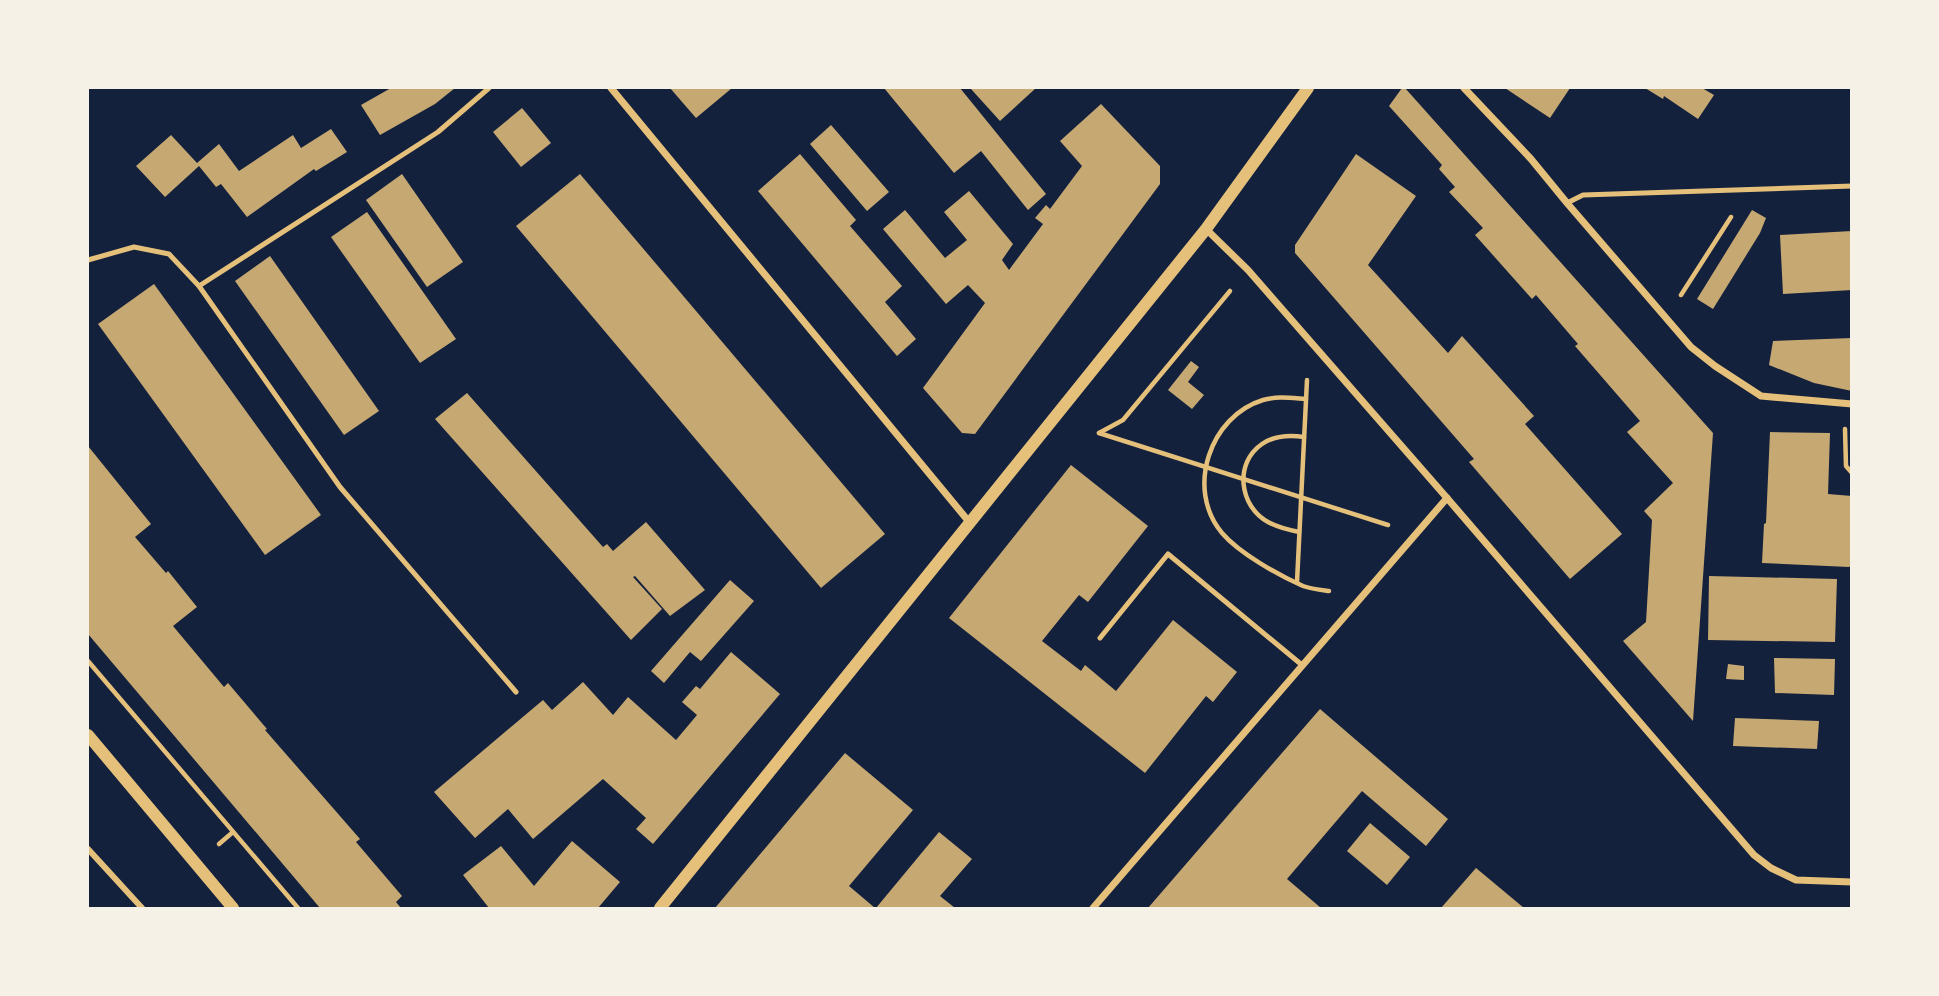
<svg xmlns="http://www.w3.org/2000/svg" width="1939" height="996" viewBox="0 0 1939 996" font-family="'Golos Text',sans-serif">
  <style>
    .building { fill: #c6a872 }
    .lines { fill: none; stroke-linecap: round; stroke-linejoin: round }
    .path { stroke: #e5c07b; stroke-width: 4.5 }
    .service { stroke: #e5c07b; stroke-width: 5 }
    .pedestrian { stroke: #e5c07b; stroke-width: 6 }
    .minor { stroke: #e5c07b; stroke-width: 7 }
    .tertiary { stroke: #e5c07b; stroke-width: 12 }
  </style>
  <rect width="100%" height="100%" fill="#14213d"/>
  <g class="building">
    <path d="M 391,88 L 455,88 L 435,104 L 380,135 L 361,105 Z"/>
    <path d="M 670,88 L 732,88 L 696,118 Z"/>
    <path d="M 884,88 L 960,88 L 1046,194 L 1028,210 L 981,151 L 954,173 Z"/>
    <path d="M 972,88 L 1036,88 L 1000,121 L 971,89 Z"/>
    <path d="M 1402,88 L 1405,88 L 1713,433 L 1693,721 L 1623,641 L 1646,622 L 1652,520 L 1644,511 L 1673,483 L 1627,432 L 1640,421 L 1575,346 L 1578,344 L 1536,295 L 1532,299 L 1475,235 L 1483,228 L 1449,192 L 1455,187 L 1439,169 L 1442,165 L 1389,106 Z"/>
    <path d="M 1505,88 L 1570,88 L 1550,118 Z"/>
    <path d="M 1645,88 L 1702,88 L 1714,95 L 1698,119 L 1664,96 L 1663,99 Z"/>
    <path d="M 1101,104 L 1160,166 L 1160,184 L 975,434 L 962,433 L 923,388 L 985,303 L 968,285 L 946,304 L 883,229 L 905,210 L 945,258 L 967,240 L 944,212 L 969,191 L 1013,244 L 1002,260 L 1009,270 L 1043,224 L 1035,218 L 1046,205 L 1050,209 L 1082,166 L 1060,141 Z"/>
    <path d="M 522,108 L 551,143 L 521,167 L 493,132 Z"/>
    <path d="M 831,125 L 889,192 L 867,211 L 810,144 Z"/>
    <path d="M 331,129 L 347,152 L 316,171 L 314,169 L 247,217 L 221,184 L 216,187 L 199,166 L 165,197 L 136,166 L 171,135 L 197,163 L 219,144 L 239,171 L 293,135 L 301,148 Z"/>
    <path d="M 800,154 L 856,220 L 850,226 L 902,286 L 885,302 L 916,339 L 897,356 L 758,191 Z"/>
    <path d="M 1356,154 L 1416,196 L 1368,265 L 1448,353 L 1462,336 L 1534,416 L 1525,424 L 1622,534 L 1570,579 L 1469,462 L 1474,459 L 1295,253 L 1295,245 Z"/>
    <path d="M 402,174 L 463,262 L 427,287 L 366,200 Z"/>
    <path d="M 580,174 L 885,534 L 821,588 L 516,226 Z"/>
    <path d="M 1752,210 L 1766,218 L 1760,233 L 1713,309 L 1697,299 Z"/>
    <path d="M 367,212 L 456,339 L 420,363 L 331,237 Z"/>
    <path d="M 1852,231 L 1852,290 L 1783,294 L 1780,235 Z"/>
    <path d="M 270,256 L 379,411 L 344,435 L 235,281 Z"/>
    <path d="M 154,284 L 321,515 L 265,555 L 98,324 Z"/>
    <path d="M 1852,338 L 1852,391 L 1814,383 L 1769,365 L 1773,341 Z"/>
    <path d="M 1191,361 L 1199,367 L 1188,382 L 1204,395 L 1192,409 L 1168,390 Z"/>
    <path d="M 467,393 L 603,547 L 607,544 L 613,551 L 646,522 L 705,590 L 670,616 L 635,576 L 633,577 L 662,609 L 631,640 L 435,419 Z"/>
    <path d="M 1770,432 L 1830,433 L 1828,494 L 1852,496 L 1852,565 L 1849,567 L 1762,563 L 1764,524 L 1766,523 Z"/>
    <path d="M 88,446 L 151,524 L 135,537 L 166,573 L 168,571 L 197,607 L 173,626 L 224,687 L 228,683 L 267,729 L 265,730 L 360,839 L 356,842 L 402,896 L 396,902 L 401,908 L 320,908 L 88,634 Z"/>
    <path d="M 1071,465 L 1148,526 L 1088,602 L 1079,595 L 1042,641 L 1081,671 L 1085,665 L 1116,691 L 1173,620 L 1237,672 L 1213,702 L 1206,696 L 1145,773 L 949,618 Z"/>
    <path d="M 1709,576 L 1837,579 L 1835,642 L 1708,640 Z"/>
    <path d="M 730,580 L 754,601 L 701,661 L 690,652 L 664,683 L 651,671 Z"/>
    <path d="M 731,652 L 780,694 L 653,844 L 636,829 L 646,818 L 603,779 L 533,839 L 508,809 L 475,838 L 434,792 L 543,700 L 552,710 L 583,682 L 613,715 L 628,697 L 676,740 L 697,715 L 682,702 L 696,686 L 700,689 Z"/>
    <path d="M 1774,658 L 1835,659 L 1834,695 L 1775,693 Z"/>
    <path d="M 1728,664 L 1744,666 L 1744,680 L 1726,679 Z"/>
    <path d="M 1320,709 L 1448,819 L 1426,846 L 1362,791 L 1287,879 L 1321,908 L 1148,908 Z"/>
    <path d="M 1735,718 L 1819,721 L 1817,749 L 1733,746 Z"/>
    <path d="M 845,753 L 913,810 L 849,886 L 875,908 L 715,908 Z"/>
    <path d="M 1370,823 L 1410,857 L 1387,885 L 1347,851 Z"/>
    <path d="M 939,832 L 972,859 L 940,896 L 955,908 L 876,908 Z"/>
    <path d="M 572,841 L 620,882 L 598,908 L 489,908 L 463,875 L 501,846 L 534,886 Z"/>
    <path d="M 1476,868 L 1524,908 L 1441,908 Z"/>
  </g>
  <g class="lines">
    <g class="path">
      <path d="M 1681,295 L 1731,217"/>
      <path d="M 1306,399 C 1291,398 1277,396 1263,400 C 1210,416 1185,489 1222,533 C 1239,553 1278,575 1303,586 C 1311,589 1321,590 1329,591"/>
      <path d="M 1845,429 L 1846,466 L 1852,473"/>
      <path d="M 1099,433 L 1388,525"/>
      <path d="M 1099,433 L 1123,420 L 1230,291"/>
      <path d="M 1299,532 C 1289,530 1277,527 1268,522 C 1239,506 1234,463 1262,444 C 1275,435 1290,435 1304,437"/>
      <path d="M 1297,582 L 1307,380"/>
      <path d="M 88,661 L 298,908"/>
      <path d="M 219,844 L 233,832"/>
    </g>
    <g class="service">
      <path d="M 489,88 L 438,132 L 199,286 L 340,487 L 516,692"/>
      <path d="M 1567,203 L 1583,195 L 1852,186"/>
      <path d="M 88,260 L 134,247 L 169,254 L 199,286"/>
      <path d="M 1100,638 L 1168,554 L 1302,665"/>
    </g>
    <path class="pedestrian" d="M 88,849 L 142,908"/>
    <g class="minor">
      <path d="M 611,88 L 970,523"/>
      <path d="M 1464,88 L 1531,159 L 1567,203 L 1691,347 L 1715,366 L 1761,396 L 1852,404"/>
      <path d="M 1206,229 L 1248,270 L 1447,498 L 1754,855 L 1771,868 L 1796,880 L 1852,882"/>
      <path d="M 1093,908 L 1447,498"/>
    </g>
    <g class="tertiary">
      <path d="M 88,735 L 233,908"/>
      <path d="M 660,908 L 1206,229 L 1308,88"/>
    </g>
  </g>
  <rect width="1939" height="996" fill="none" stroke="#f6f1e7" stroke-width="178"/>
</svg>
